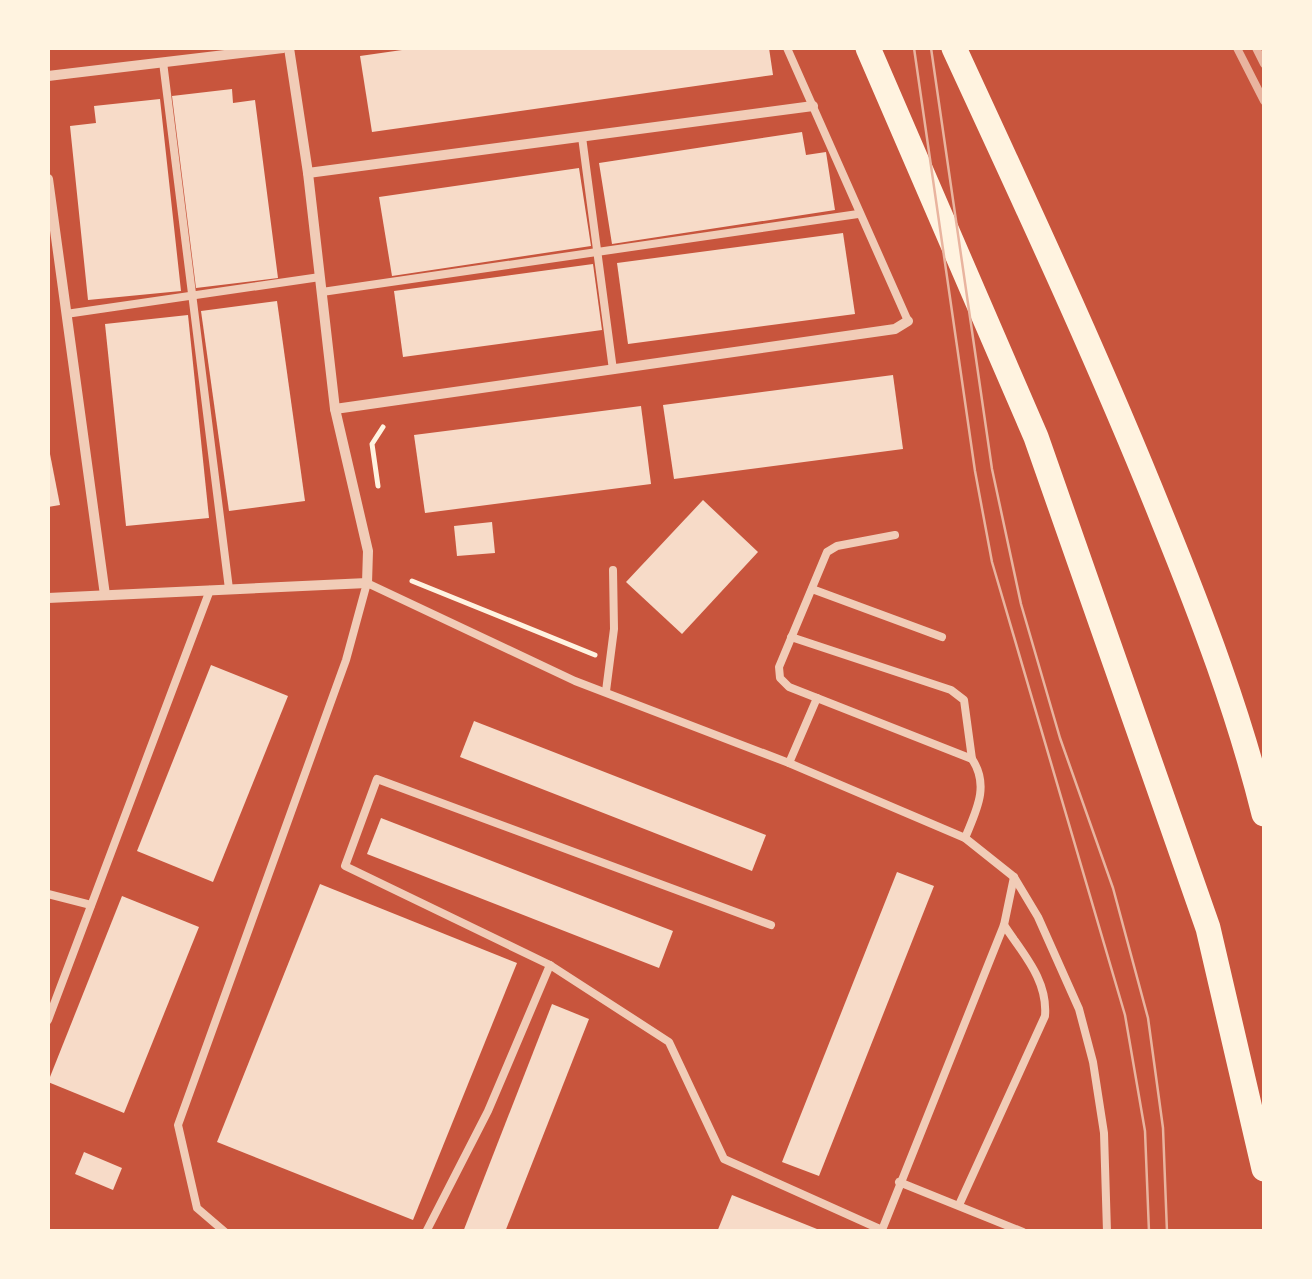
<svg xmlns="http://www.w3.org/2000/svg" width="1312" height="1279" viewBox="0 0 1312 1279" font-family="Roboto,sans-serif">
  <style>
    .building { fill: #f7dbc8 }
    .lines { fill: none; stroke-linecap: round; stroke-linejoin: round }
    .path { stroke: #fff3e0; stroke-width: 5 }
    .service { stroke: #f1ccb7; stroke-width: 8 }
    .minor { stroke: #f1ccb7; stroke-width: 10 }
    .trunk { stroke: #fff3e0; stroke-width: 25 }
    .tram { stroke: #e9b49f; stroke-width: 2.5 }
    .rail { stroke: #e9b49f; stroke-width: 8 }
  </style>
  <rect width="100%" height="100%" fill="#c8553d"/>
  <g class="building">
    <path d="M 416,48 L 769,48 L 773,75 L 372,132 L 360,56 Z"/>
    <path d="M 232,89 L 233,103 L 255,100 L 278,278 L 196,288 L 172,96 Z"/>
    <path d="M 160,99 L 181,291 L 88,300 L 70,126 L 96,123 L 94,106 Z"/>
    <path d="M 802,132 L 806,155 L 826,152 L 835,210 L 612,244 L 599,163 Z"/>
    <path d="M 579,168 L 591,246 L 392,276 L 379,197 Z"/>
    <path d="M 843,233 L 855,314 L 628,344 L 617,263 Z"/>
    <path d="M 593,264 L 602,330 L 403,357 L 394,291 Z"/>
    <path d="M 277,301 L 305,501 L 229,511 L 201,311 Z"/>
    <path d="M 188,315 L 209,518 L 126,526 L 105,324 Z"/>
    <path d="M 893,375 L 903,449 L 674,479 L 663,405 Z"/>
    <path d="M 641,406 L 651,484 L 425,513 L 414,435 Z"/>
    <path d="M 48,444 L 60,505 L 48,507 Z"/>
    <path d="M 703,500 L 758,552 L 682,634 L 626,582 Z"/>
    <path d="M 492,522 L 495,553 L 457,556 L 454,526 Z"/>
    <path d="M 211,665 L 288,696 L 213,882 L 137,851 Z"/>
    <path d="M 474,721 L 766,835 L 752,871 L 460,757 Z"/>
    <path d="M 381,818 L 673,931 L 659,968 L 367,854 Z"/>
    <path d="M 897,872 L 934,886 L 819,1176 L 782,1162 Z"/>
    <path d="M 320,884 L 517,963 L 413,1220 L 217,1142 Z"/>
    <path d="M 122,896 L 199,927 L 124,1113 L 48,1082 Z"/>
    <path d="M 552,1004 L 589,1019 L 505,1232 L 463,1232 Z"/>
    <path d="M 84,1152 L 122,1168 L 113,1190 L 75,1174 Z"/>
    <path d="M 732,1195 L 822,1231 L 822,1232 L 717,1232 Z"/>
  </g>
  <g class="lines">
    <g class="path">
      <path d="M 378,486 L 372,444 L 383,427"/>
      <path d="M 412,581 L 595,655"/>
    </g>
    <g class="service">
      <path d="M 787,48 L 908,321"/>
      <path d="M 163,62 L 229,589"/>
      <path d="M 582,137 L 613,370"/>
      <path d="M 322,292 L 858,214"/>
      <path d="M 66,314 L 320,277"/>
      <path d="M 812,589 L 942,637"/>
      <path d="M 791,637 L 951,690 L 964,700 L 972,759"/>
      <path d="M 606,691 L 614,629 L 613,570"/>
      <path d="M 817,698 L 972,759 C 990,786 976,811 965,838"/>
      <path d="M 789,763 L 817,698 L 789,687 L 780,678 L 779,667 L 827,552 L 837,546 L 895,535"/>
      <path d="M 48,894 L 91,905"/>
      <path d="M 771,925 L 377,779 L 345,866 L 550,965 L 669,1042 L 724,1159 L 882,1230 L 1004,925 L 1014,877"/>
      <path d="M 48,1020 L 210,590"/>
      <path d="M 899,1182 L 1023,1232"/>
      <path d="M 959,1205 L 1045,1016 C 1048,980 1023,954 1004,925"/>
      <path d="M 225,1232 L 197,1208 L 178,1125 L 346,660 L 367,583 L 575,681 L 789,763 L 965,838 L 1014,877 L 1038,917 L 1079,1009 L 1093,1062 L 1104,1133 L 1107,1232"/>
      <path d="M 426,1232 L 488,1111 L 550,965"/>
    </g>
    <g class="minor">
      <path d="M 48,76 L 283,48"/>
      <path d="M 308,173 L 813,106"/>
      <path d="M 48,179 L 105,595"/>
      <path d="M 335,409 L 895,329 L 908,321"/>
      <path d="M 48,598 L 367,583 L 368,551 L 335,409 L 308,173 L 289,48"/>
    </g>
    <g class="trunk">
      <path d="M 868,48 L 1036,437 L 1208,928 L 1264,1169"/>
      <path d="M 954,48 C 1026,204 1099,360 1163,520 C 1202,616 1239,713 1264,814"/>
    </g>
    <g class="tram">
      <path d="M 914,48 L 975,471 L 992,562 L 1125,1015 L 1145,1131 L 1149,1232"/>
      <path d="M 931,48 L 992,469 L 1021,604 L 1060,738 L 1113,888 L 1148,1018 L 1163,1128 L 1167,1232"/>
    </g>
    <g class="rail">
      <path d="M 1237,48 L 1264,101"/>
      <path d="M 1256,48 L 1264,64"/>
    </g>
  </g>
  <rect width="1312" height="1279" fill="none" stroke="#fff3e0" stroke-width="100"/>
</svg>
